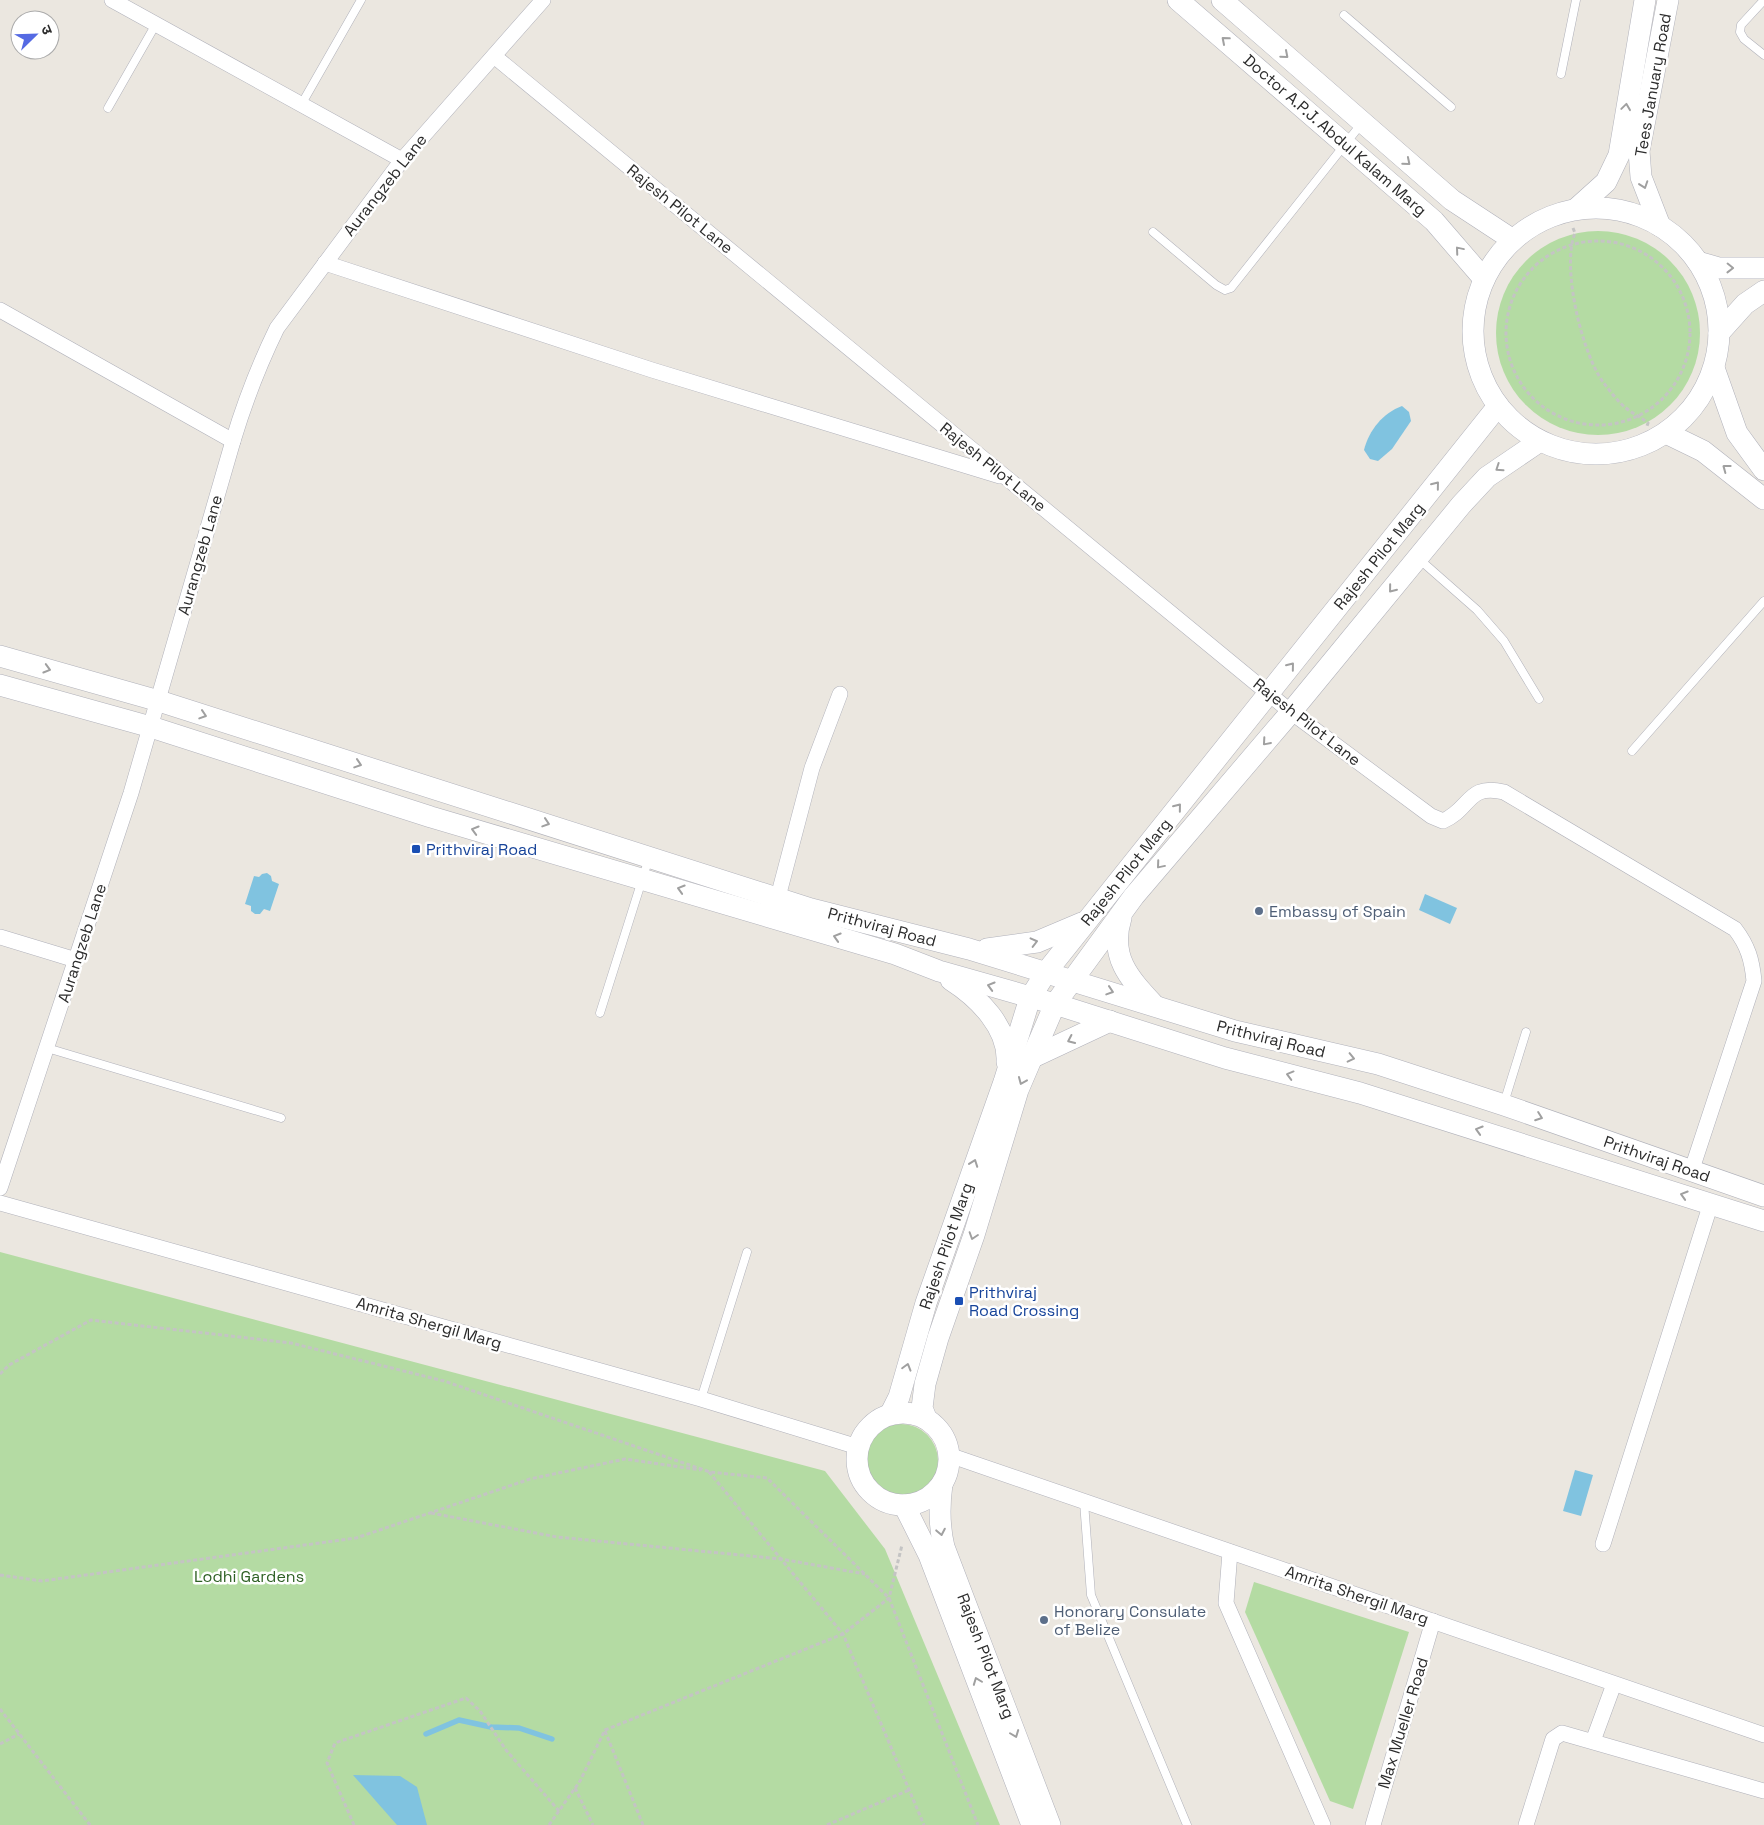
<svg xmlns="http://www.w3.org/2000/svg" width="1764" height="1825" viewBox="0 0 1764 1825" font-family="'Space Grotesk','Noto Sans Devanagari',sans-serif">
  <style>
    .green { fill: #b4dba3 }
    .water { fill: #80c3e0 }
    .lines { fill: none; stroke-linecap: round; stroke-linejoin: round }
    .stream { stroke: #80c3e0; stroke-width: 5.5 }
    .lane-casing { stroke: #b0b1ba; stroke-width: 9 }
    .street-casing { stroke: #b0b1ba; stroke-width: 16 }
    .secondary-casing { stroke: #b0b1ba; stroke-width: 22 }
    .path { stroke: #c4c4c4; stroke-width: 3; stroke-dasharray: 4 2.5; stroke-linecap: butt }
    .lane { stroke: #fff; stroke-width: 8 }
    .street { stroke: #fff; stroke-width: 15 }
    .secondary { stroke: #fff; stroke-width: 21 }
    .oneway { stroke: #a0a0a0 }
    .transit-dot { fill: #1a4fb4; stroke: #fff; stroke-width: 2 }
    .service-dot { fill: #5c6f8a; stroke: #fff; stroke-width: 2 }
    .labels { text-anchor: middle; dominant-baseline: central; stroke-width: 5; stroke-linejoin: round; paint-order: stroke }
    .street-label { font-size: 16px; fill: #2c2c2c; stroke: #fff }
    .transit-label { font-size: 16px; fill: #164399; stroke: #fff; text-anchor: start }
    .service-label { font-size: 16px; fill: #4e5e75; stroke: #fff; text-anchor: start }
    .park-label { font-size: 16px; fill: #2e6024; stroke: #fff }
  </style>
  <rect width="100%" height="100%" fill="#ebe7e0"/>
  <g class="green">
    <circle cx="1598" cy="333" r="102"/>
    <path d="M 0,1252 L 825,1471 L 885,1549 L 1000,1825 L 0,1825 Z"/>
    <circle cx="901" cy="1461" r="37"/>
    <path d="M 1254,1582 L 1409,1632 L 1353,1809 L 1330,1801 L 1245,1612 Z"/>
  </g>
  <g class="water">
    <path d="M 1402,406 L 1409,412 L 1411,421 L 1392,449 L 1378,461 L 1370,459 L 1364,450 C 1369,430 1383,413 1402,406 Z"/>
    <path d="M 267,873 L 271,876 L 272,881 L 279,884 L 270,911 L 264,909 L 260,914 L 255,914 L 251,911 L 251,906 L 245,904 L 254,876 L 259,877 L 262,874 Z"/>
    <path d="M 1425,894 L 1457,908 L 1450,924 L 1419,910 Z"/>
    <path d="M 1575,1470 L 1593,1475 L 1581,1516 L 1563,1511 Z"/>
    <path d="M 353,1775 L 400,1776 L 417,1787 L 427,1825 L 397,1825 Z"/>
  </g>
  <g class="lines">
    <path class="stream" d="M 426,1734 L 459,1720 L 491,1727 L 519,1728 L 552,1739"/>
    <defs>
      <g id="lane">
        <path d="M 1764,0 L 1741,25 L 1740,32 L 1744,39 L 1764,55"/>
        <path d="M 1344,15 L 1451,107"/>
        <path d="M 1561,74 L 1576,0"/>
        <path d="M 301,105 L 361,0"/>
        <path d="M 108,108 L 156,24"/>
        <path d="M 1153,232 L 1216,285 L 1225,290 L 1231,288 L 1362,123"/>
        <path d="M 1419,559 L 1477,610 L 1504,641 L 1539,699"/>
        <path d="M 1632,751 L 1764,601"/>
        <path d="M 600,1013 L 649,858"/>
        <path d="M 47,1048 L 281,1118"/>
        <path d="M 1504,1103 L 1526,1032"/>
        <path d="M 701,1399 L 747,1252"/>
        <path d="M 1084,1502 L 1091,1595 L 1187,1825"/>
      </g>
      <g id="street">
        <path d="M 112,0 L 402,160"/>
        <path d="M 494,56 L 1291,712 L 1431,816 L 1443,821 C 1471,809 1467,783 1504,792 L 1735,929 C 1748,946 1752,960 1754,981 L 1691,1172"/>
        <path d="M 325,263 L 652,370 L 1000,476"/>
        <path d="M 0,310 L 233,441"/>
        <path d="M 778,897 L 812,768 L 840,694"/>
        <path d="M 0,937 L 76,960"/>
        <path d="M 0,1188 L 131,793 L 233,441 C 245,401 259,365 277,328 L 402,160 L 543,0"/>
        <path d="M 0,1203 L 701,1399 L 858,1447"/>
        <path d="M 949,1455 L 1764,1735"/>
        <path d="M 1603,1544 L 1711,1203"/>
        <path d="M 1230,1552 L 1226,1603 L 1323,1825"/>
        <path d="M 1593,1741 L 1614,1684"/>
        <path d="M 1373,1825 L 1433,1621"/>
        <path d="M 1526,1825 L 1553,1739 L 1562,1733 L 1764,1791"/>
      </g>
      <g id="secondary">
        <path d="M 1178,0 L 1434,221 L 1484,279"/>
        <path d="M 1222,0 L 1452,200 L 1513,240"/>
        <circle cx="1596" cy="331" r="123"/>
        <path d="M 1576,209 L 1606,182 L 1619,155 L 1645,0"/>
        <path d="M 1660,226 L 1641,177 L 1639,151 L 1668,0"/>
        <path d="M 1698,262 L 1719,268 L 1764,268"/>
        <path d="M 1719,333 L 1745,304 L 1764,291"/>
        <path d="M 1714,368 L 1737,433 L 1764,470"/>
        <path d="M 1666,433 L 1703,451 L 1764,499"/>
        <path d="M 0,656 L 159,701 L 811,909 L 969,949 L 1235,1031 L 1378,1064 L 1504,1105 L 1764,1196"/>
        <path d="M 0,685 L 151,727 L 431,817 L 895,954 L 939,971 L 1055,1004 L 1225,1058 L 1360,1093 L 1764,1221"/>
        <path d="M 1121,918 C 1109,957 1129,978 1154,1005"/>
        <path d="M 987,949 L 1037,942 L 1082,923"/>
        <path d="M 951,980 C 979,998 1009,1028 1007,1062"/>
        <path d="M 1031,1058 L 1110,1021"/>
        <circle cx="903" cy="1459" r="46"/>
        <path d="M 891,1413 L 899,1397 L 926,1303 L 1004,1082 L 1030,998 L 1047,971 L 1498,406"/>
        <path d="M 926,1418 L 922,1408 L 925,1384 L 938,1338 L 974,1235 L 1018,1090 L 1055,1004 L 1134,896 L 1291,712 L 1461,505 L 1487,477 L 1540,441"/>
        <path d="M 942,1484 C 939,1506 939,1526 944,1547 L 1050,1825"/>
        <path d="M 904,1505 L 929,1555 L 1032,1825"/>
      </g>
    </defs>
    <use href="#lane" class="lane-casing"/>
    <use href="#street" class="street-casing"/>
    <use href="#secondary" class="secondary-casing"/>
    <g class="path">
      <path d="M 1573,228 L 1575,233 C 1561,267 1582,353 1603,382 C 1610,391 1618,402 1626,408 C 1633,414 1641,417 1648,423 L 1647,426"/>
      <circle cx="1598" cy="333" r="92"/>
      <path d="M 1645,445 L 1646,437"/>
      <path d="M 0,1374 L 9,1365 L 91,1320 L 291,1343 L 444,1381 L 710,1472 L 767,1478 L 889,1598 L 978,1825"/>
      <path d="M 709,1472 L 843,1634 L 924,1825"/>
      <path d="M 877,1497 L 885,1510"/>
      <path d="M 431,1513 L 557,1537 L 781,1559 L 865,1574"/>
      <path d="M 0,1575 L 42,1581 L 356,1538 L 530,1479 L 625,1459 L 701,1470"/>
      <path d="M 0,1709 L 90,1825"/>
      <path d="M 605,1731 L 643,1825"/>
      <path d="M 0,1744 L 19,1734"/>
      <path d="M 575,1788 L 593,1825"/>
      <path d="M 354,1825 L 327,1763 L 335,1743 L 466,1698 L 480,1711 L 506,1750 L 559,1811"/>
      <path d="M 549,1825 L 580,1781 L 605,1730 L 843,1634 L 889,1598 L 902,1545"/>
      <path d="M 827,1825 L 909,1790"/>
    </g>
    <use href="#lane" class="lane"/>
    <use href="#street" class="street"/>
    <use href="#secondary" class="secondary"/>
  </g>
  <defs><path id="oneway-chevron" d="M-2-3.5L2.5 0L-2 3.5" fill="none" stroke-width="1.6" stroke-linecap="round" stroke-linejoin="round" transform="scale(1.25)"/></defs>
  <g class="oneway">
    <use href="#oneway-chevron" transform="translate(1225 40) rotate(-139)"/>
    <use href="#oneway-chevron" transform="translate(1285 55) rotate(41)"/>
    <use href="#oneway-chevron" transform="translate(1626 107) rotate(-82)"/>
    <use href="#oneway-chevron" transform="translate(1407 162) rotate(40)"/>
    <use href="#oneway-chevron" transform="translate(1644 185) rotate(71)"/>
    <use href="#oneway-chevron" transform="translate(1459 250) rotate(-130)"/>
    <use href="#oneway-chevron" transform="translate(1730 268) rotate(1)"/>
    <use href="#oneway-chevron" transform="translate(1499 468) rotate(146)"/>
    <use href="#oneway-chevron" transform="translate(1726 468) rotate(-143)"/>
    <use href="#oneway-chevron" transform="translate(1436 485) rotate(-51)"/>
    <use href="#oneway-chevron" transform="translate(1392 589) rotate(129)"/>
    <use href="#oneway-chevron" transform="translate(1291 666) rotate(-51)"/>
    <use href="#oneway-chevron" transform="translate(47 669) rotate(16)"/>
    <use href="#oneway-chevron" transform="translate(203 715) rotate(18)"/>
    <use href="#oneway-chevron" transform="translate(1266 742) rotate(131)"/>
    <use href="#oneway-chevron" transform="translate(358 764) rotate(18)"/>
    <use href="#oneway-chevron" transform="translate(1178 807) rotate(-51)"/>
    <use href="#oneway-chevron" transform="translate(546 823) rotate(18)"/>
    <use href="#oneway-chevron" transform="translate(475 830) rotate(-164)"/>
    <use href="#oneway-chevron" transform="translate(1160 865) rotate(130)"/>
    <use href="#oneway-chevron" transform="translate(681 889) rotate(-163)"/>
    <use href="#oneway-chevron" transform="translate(837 937) rotate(-163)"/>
    <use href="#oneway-chevron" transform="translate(1034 942) rotate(-14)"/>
    <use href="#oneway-chevron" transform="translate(991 986) rotate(-164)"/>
    <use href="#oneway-chevron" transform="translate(1110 991) rotate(18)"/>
    <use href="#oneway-chevron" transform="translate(1071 1040) rotate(155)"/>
    <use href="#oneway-chevron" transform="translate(1351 1058) rotate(13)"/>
    <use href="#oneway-chevron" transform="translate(1290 1075) rotate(-165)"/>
    <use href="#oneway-chevron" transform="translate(1022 1081) rotate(113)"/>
    <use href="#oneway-chevron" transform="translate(1539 1117) rotate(20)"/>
    <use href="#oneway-chevron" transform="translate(1479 1130) rotate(-163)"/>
    <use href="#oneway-chevron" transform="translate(974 1163) rotate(-70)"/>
    <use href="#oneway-chevron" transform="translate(1684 1195) rotate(-163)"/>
    <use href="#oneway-chevron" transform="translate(973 1236) rotate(108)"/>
    <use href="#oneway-chevron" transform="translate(907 1367) rotate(-74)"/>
    <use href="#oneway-chevron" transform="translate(941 1532) rotate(79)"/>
    <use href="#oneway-chevron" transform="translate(977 1681) rotate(-111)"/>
    <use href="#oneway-chevron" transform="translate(1015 1734) rotate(69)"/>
  </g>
  <g class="transit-dot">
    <rect x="411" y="844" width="10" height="10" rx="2.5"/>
    <rect x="954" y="1296" width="10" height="10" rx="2.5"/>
  </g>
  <g class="service-dot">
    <circle cx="1259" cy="911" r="5"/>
    <circle cx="1044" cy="1620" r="5"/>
  </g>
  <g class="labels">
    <g class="street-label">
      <text transform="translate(1653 85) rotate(-80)">Tees January Road</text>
      <text transform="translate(1335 135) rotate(41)">Doctor A.P.J. Abdul Kalam Marg</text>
      <text transform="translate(385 185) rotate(-52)">Aurangzeb Lane</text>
      <text transform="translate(680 209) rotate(39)">Rajesh Pilot Lane</text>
      <text transform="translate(993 467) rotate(39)">Rajesh Pilot Lane</text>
      <text transform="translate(200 555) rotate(-74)">Aurangzeb Lane</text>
      <text transform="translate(1379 556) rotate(-51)">Rajesh Pilot Marg</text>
      <text transform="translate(1307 722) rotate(38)">Rajesh Pilot Lane</text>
      <text transform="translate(1126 872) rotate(-51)">Rajesh Pilot Marg</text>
      <text transform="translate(882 927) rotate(15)">Prithviraj Road</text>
      <text transform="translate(82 943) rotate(-72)">Aurangzeb Lane</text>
      <text transform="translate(1271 1039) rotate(14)">Prithviraj Road</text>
      <text transform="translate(1657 1159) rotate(19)">Prithviraj Road</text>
      <text transform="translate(946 1246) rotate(-71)">Rajesh Pilot Marg</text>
      <text transform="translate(429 1323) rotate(16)">Amrita Shergil Marg</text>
      <text transform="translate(1357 1595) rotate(19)">Amrita Shergil Marg</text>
      <text transform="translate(986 1656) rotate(69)">Rajesh Pilot Marg</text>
      <text transform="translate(1403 1723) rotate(-73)">Max Mueller Road</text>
    </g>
    <g class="transit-label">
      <text x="426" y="849">Prithviraj Road</text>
      <text x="969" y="1292">Prithviraj<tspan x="969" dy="18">Road Crossing</tspan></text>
    </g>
    <g class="service-label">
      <text x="1269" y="911">Embassy of Spain</text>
      <text x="1054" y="1611">Honorary Consulate<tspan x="1054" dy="18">of Belize</tspan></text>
    </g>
    <g class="park-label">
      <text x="249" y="1576">Lodhi Gardens</text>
    </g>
  </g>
  <g transform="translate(35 35) rotate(67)"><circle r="24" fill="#ffffff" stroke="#ababab"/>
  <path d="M0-4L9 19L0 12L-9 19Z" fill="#556ae3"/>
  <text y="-8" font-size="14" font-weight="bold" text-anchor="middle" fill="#2c2c2c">उ</text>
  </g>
</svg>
